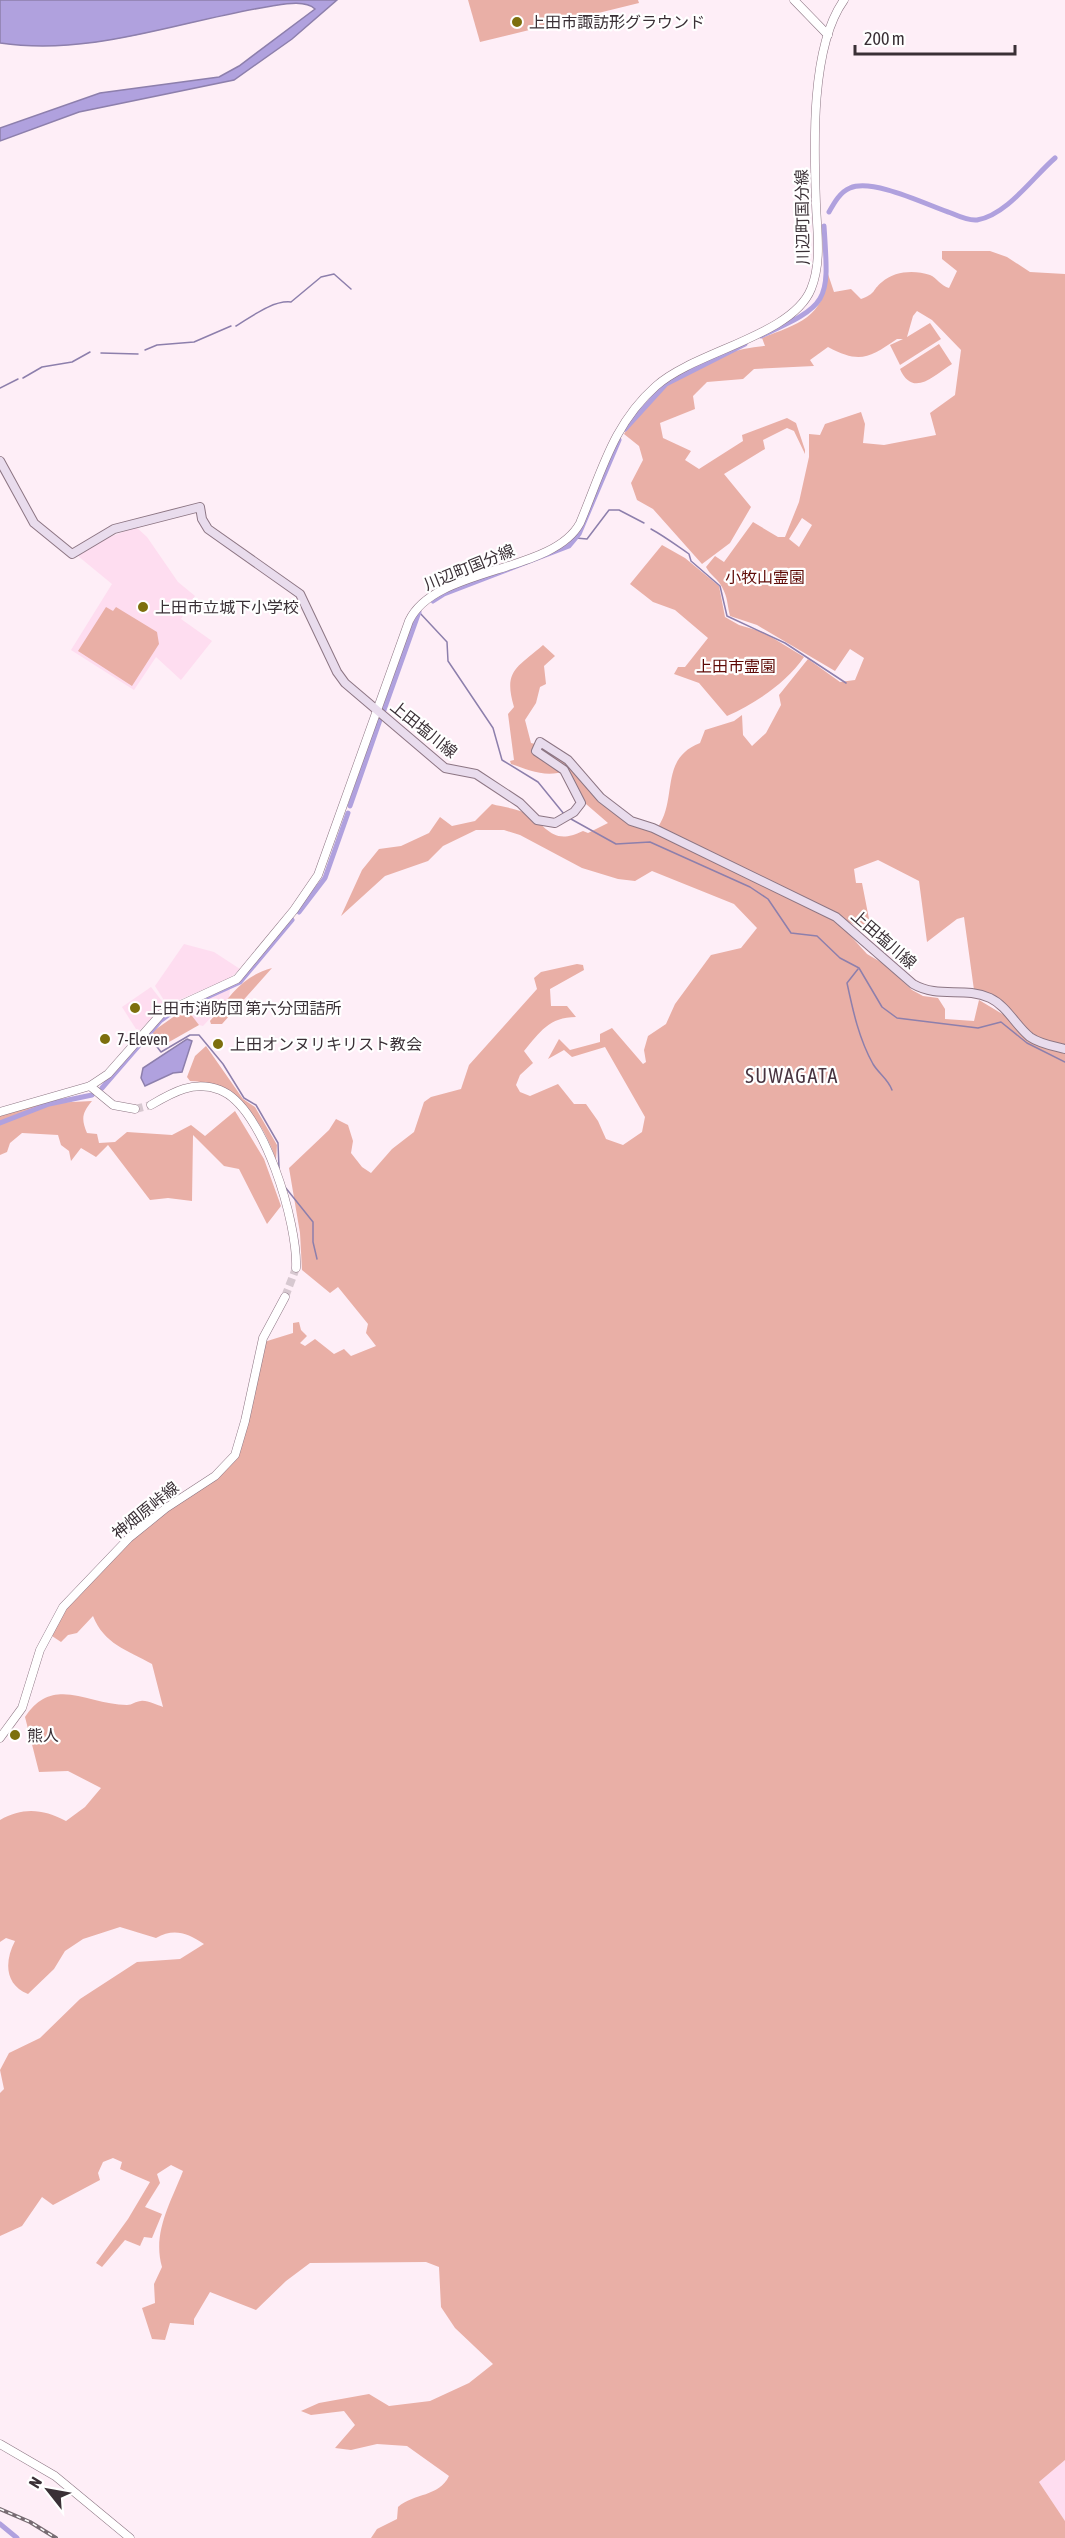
<svg xmlns="http://www.w3.org/2000/svg" width="1065" height="2538" viewBox="0 0 1065 2538" font-family="'Asap Condensed','Noto Sans JP',sans-serif">
  <style>
    .built { fill: #feddf0 }
    .green { fill: #e9afa6; fill-rule: evenodd }
    .water { fill: #b0a1de; stroke: #8d7fac; stroke-width: 1.5 }
    .lines { fill: none; stroke-linecap: round; stroke-linejoin: round }
    .stream { stroke: #8d7fac; stroke-width: 1.5 }
    .canal { stroke: #b0a1de; stroke-width: 5 }
    .tertiary-tunnel { stroke: #d7c8d0; stroke-width: 8; stroke-dasharray: 8 4; stroke-linecap: butt }
    .tertiary-casing { stroke: #8c7583; stroke-width: 9 }
    .secondary-casing { stroke: #8c7583; stroke-width: 10 }
    .tertiary { stroke: #fff; stroke-width: 8 }
    .secondary { stroke: #e9dced; stroke-width: 8 }
    .rail-casing { stroke: #786c73; stroke-width: 4 }
    .rail { stroke: #fff; stroke-width: 1.5; stroke-dasharray: 4.5; stroke-linecap: butt }
    .poi-dot { fill: #7d6f0d; stroke: #fff; stroke-width: 2 }
    .labels { text-anchor: middle; dominant-baseline: central; stroke-width: 4.5; stroke-linejoin: round; paint-order: stroke }
    .poi-label { font-size: 16px; fill: #3a3036; stroke: #fff; text-anchor: start }
    .street-label { font-size: 16px; fill: #3a3036; stroke: #fff }
    .park-label { font-size: 16px; fill: #5f0a06; stroke: #fff }
    .quarter-label { font-size: 20px; letter-spacing: 1.5px; fill: #483440; stroke: #fff }
  </style>
  <rect width="100%" height="100%" fill="#feeef7"/>
  <g class="built">
    <path d="M 136,527 L 147,537 L 178,582 L 195,596 L 181,619 L 212,641 L 181,680 L 156,657 L 134,690 L 71,650 L 112,584 L 78,556 L 99,541 Z"/>
    <path d="M 184,944 L 214,952 L 240,969 L 230,978 L 167,1005 L 155,986 Z"/>
    <path d="M 151,987 L 165,1005 L 140,1030 L 136,1029 L 122,1007 Z"/>
    <path d="M 230,989 L 229,998 L 203,1026 L 199,1025 L 186,1008 Z"/>
    <path d="M 1065,2460 L 1065,2521 L 1039,2482 Z"/>
  </g>
  <g class="green">
    <path d="M 468,0 L 638,0 L 639,3 L 480,42 Z"/>
    <path d="M 942,251 L 990,251 L 1007,257 L 1030,272 L 1065,274 L 1065,1046 L 1034,1036 L 974,990 L 964,917 L 957,919 L 927,942 L 919,881 L 878,860 L 854,869 L 856,883 L 862,883 L 870,924 L 855,925 L 658,827 C 678,798 659,759 700,743 L 705,730 L 734,721 L 742,715 L 743,735 L 752,746 L 766,733 L 781,705 L 779,695 L 808,659 L 840,682 L 855,680 L 864,658 L 850,649 L 835,671 L 757,625 L 730,616 C 727,604 728,598 722,587 C 718,579 710,575 706,567 L 715,556 L 724,562 L 753,522 L 778,537 L 785,537 L 799,502 L 809,457 L 809,434 L 820,435 L 825,424 L 861,412 L 865,424 L 863,443 L 884,445 L 936,435 L 930,413 L 955,395 L 961,350 L 932,320 L 917,311 L 913,316 L 907,337 L 930,323 L 941,339 L 900,365 L 890,345 L 903,339 L 897,339 C 869,358 860,364 828,347 L 810,360 L 814,366 L 754,369 L 743,379 L 707,382 L 693,396 L 695,409 L 660,423 L 663,438 L 691,451 L 685,460 L 699,469 L 743,441 L 742,435 L 787,418 L 796,423 L 805,450 L 805,454 L 794,431 L 787,428 L 763,440 L 765,449 L 724,474 L 751,507 L 730,543 L 702,564 L 653,509 L 637,500 L 631,483 L 643,460 L 639,446 L 624,434 C 651,385 711,350 765,346 L 762,338 C 799,323 823,319 828,274 L 834,292 L 851,289 L 861,299 C 877,293 871,291 882,282 C 895,271 914,270 930,275 C 937,278 941,286 949,288 L 957,271 L 942,259 ZM 802,518 L 812,525 L 799,547 L 789,539 Z"/>
    <path d="M 939,344 L 952,364 C 933,376 913,398 900,369 Z"/>
    <path d="M 662,545 L 685,558 L 719,586 L 725,617 L 739,625 L 763,632 L 804,657 C 786,683 756,703 727,716 L 699,683 L 674,674 L 678,667 L 685,667 L 708,638 L 675,610 L 653,602 L 630,584 Z"/>
    <path d="M 106,607 L 113,611 L 116,607 L 157,632 L 159,644 L 132,686 L 78,651 Z"/>
    <path d="M 543,645 L 555,656 L 544,666 L 546,684 L 540,687 L 536,703 L 525,720 L 531,743 C 579,752 605,826 652,829 L 834,920 L 847,929 L 848,933 L 867,954 L 884,964 L 912,990 L 923,996 L 938,998 L 945,1009 L 945,1019 L 974,1021 L 979,1000 L 1004,1015 L 1014,1025 L 1065,1052 L 1065,2460 L 1039,2482 L 1065,2521 L 1065,2538 L 371,2538 L 377,2529 L 397,2519 L 398,2507 C 414,2493 439,2497 449,2476 L 407,2446 L 377,2444 L 351,2450 L 335,2448 L 355,2425 L 344,2411 L 311,2415 L 301,2411 L 319,2403 L 369,2394 L 389,2406 L 430,2401 L 469,2383 L 493,2364 L 455,2328 L 441,2307 L 439,2267 L 426,2262 L 310,2263 L 286,2281 L 256,2310 L 210,2292 L 194,2319 L 194,2325 L 170,2323 L 165,2340 L 152,2339 L 142,2308 L 155,2303 L 154,2284 L 162,2267 C 152,2233 171,2202 183,2171 L 171,2165 L 157,2174 L 160,2183 L 145,2207 L 162,2214 L 152,2238 L 144,2237 L 140,2246 L 125,2240 L 102,2267 L 96,2263 L 128,2219 L 150,2182 L 120,2169 L 122,2162 L 113,2158 L 103,2162 L 98,2173 L 100,2180 L 53,2205 L 42,2197 L 22,2226 L 0,2236 L 0,2093 L 4,2089 L 0,2070 L 9,2053 L 40,2038 L 80,1999 L 137,1962 L 180,1959 L 204,1944 C 187,1933 174,1928 156,1938 L 120,1927 L 83,1939 L 65,1951 L 54,1969 L 28,1994 C 5,1985 4,1962 15,1941 L 6,1938 L 0,1942 L 0,1820 C 23,1807 43,1809 66,1821 L 85,1807 L 101,1788 L 68,1771 L 39,1772 L 25,1717 C 53,1674 89,1705 127,1705 C 132,1705 136,1701 141,1701 C 147,1700 157,1705 163,1707 L 152,1664 C 127,1650 104,1644 93,1616 L 77,1633 L 68,1635 L 61,1642 L 49,1634 L 55,1621 L 74,1599 L 131,1539 L 234,1458 L 264,1342 L 293,1333 L 293,1323 L 299,1322 L 301,1330 L 307,1336 L 300,1343 L 305,1346 L 315,1339 L 334,1354 L 344,1349 L 351,1356 L 376,1346 L 366,1333 L 368,1324 L 338,1287 L 330,1293 L 302,1270 L 300,1233 L 289,1168 L 329,1130 L 336,1119 L 348,1125 L 353,1141 L 351,1153 L 362,1167 L 371,1173 L 392,1149 L 414,1132 L 424,1102 L 431,1097 L 461,1089 L 469,1065 L 537,989 L 534,978 L 541,972 L 577,964 L 583,965 L 584,970 L 550,989 L 551,1006 L 567,1006 L 576,1017 C 549,1017 540,1032 524,1051 L 533,1063 L 520,1075 L 516,1085 L 520,1092 L 530,1096 L 558,1084 L 574,1104 L 586,1104 L 598,1121 L 606,1139 L 623,1145 L 642,1132 L 645,1117 L 605,1047 L 572,1057 L 564,1050 L 548,1059 L 559,1039 L 570,1050 L 600,1042 L 600,1034 L 612,1028 L 643,1064 L 646,1062 L 644,1050 L 648,1036 L 666,1024 L 675,1004 L 711,955 L 741,948 L 757,928 L 734,904 L 652,871 L 635,881 L 618,879 L 582,868 L 520,835 L 504,830 L 476,830 L 443,846 L 428,861 L 385,876 L 341,916 L 362,870 L 379,849 L 401,846 L 429,833 L 440,817 L 452,826 L 475,821 L 492,804 C 502,807 515,808 525,813 C 549,827 552,846 583,831 L 588,833 L 608,823 L 586,804 L 566,770 C 548,779 529,770 511,764 L 510,761 L 514,760 L 508,714 L 514,707 C 503,670 517,668 543,645 Z"/>
    <path d="M 272,968 L 222,1024 L 211,1024 L 210,1021 C 230,997 240,977 272,968 Z"/>
    <path d="M 186,1008 L 199,1025 L 162,1046 L 152,1032 Z"/>
    <path d="M 206,1046 L 243,1099 L 255,1107 L 277,1145 L 276,1160 C 263,1121 235,1082 190,1081 L 187,1077 L 195,1056 Z"/>
    <path d="M 92,1101 C 82,1113 81,1119 87,1133 L 97,1134 L 99,1143 L 115,1142 L 127,1132 L 172,1135 L 191,1125 L 205,1136 L 235,1111 L 264,1159 L 281,1206 L 267,1224 L 239,1169 L 224,1166 L 193,1135 L 192,1201 L 168,1198 L 150,1200 L 108,1145 L 96,1157 L 81,1148 L 71,1161 L 69,1151 L 61,1145 L 58,1135 L 22,1133 L 10,1143 L 7,1152 L 0,1155 L 0,1113 L 32,1104 Z"/>
  </g>
  <g class="water">
    <path d="M 0,0 L 337,0 L 292,39 L 234,80 L 79,112 L 0,141 L 0,128 L 100,93 L 219,77 L 239,66 L 315,9 C 305,0 285,4 272,6 C 181,20 93,57 0,43 Z"/>
    <path d="M 187,1039 L 192,1041 L 182,1072 L 173,1073 L 145,1086 L 141,1078 L 143,1068 Z"/>
  </g>
  <g class="lines">
    <g class="stream">
      <path d="M 236,326 C 251,317 273,300 291,302 L 321,277 L 334,274 L 351,289"/>
      <path d="M 145,350 L 157,345 L 194,342 L 231,326"/>
      <path d="M 101,353 L 138,354"/>
      <path d="M 23,378 L 42,367 L 72,362 L 90,352"/>
      <path d="M 0,388 L 18,379"/>
      <path d="M 651,529 C 664,536 676,545 689,554 L 691,561 L 720,586 L 727,616 L 785,643 L 846,683"/>
      <path d="M 576,538 L 587,539 L 609,510 L 619,510 L 644,523"/>
      <path d="M 419,612 L 447,642 L 448,661 L 493,728 L 502,760 L 538,782 L 564,814"/>
      <path d="M 571,819 L 616,844 L 650,842 L 750,887 L 768,899 L 791,933 L 817,936 L 840,958 L 859,968 L 882,1007 L 897,1018 L 978,1028 L 1001,1022 L 1027,1043 L 1065,1062"/>
      <path d="M 858,969 L 847,983 C 853,1011 859,1039 873,1064 C 879,1074 888,1079 892,1090"/>
      <path d="M 148,1035 L 161,1052 L 190,1035 L 199,1035 L 223,1064 L 244,1098 L 256,1105 L 278,1143 L 279,1168"/>
      <path d="M 285,1187 L 313,1222 L 313,1242 L 317,1259"/>
    </g>
    <g class="canal">
      <path d="M 829,212 C 834,203 840,192 850,188 C 873,178 927,205 951,213 C 958,216 969,221 977,220 C 1007,215 1033,177 1055,158"/>
      <path d="M 761,336 C 831,304 829,302 824,226"/>
      <path d="M 625,429 L 666,384 L 745,344"/>
      <path d="M 433,601 L 444,594 L 569,546 L 579,534 L 619,440"/>
      <path d="M 384,710 L 419,612"/>
      <path d="M 350,806 L 380,720"/>
      <path d="M 299,912 L 325,878 L 348,813"/>
      <path d="M 196,1002 L 240,982 L 292,920"/>
      <path d="M 102,1088 L 160,1021 L 171,1013"/>
      <path d="M 0,1123 L 49,1104 L 92,1095"/>
      <path d="M 0,2524 L 17,2538"/>
    </g>
    <g class="tertiary-tunnel">
      <path d="M 135,1109 L 151,1105"/>
      <path d="M 285,1297 L 296,1268"/>
    </g>
    <defs>
      <g id="tertiary">
        <path d="M 794,0 L 828,35"/>
        <path d="M 90,1086 L 113,1105 L 135,1109"/>
        <path d="M 151,1105 C 173,1092 194,1080 220,1090 C 264,1107 298,1225 296,1268"/>
        <path d="M 0,1112 L 90,1086 L 108,1074 L 161,1014 L 237,979 L 294,910 L 318,875 L 409,621 C 435,566 553,574 580,523 C 602,471 613,424 656,386 C 695,351 792,336 811,289 C 822,262 817,232 816,204 C 814,148 810,47 844,0"/>
        <path d="M 0,1738 L 22,1708 L 40,1650 L 63,1607 L 129,1538 L 166,1508 L 215,1476 L 235,1455 L 245,1421 L 263,1338 L 285,1297"/>
        <path d="M 0,2444 L 55,2476 L 130,2538"/>
      </g>
      <path id="secondary" d="M 0,461 L 34,523 L 72,554 L 114,529 L 200,507 L 202,519 L 208,529 L 300,594 L 337,672 L 345,683 L 445,768 L 476,774 L 520,803 L 537,820 L 555,823 L 574,812 L 581,803 L 564,770 L 536,751 L 540,742 L 568,760 L 601,798 L 631,821 L 653,828 L 836,917 L 913,984 C 939,999 964,986 990,998 C 1007,1006 1016,1026 1030,1037 C 1040,1044 1053,1046 1065,1049"/>
    </defs>
    <use href="#tertiary" class="tertiary-casing"/>
    <use href="#secondary" class="secondary-casing"/>
    <use href="#tertiary" class="tertiary"/>
    <use href="#secondary" class="secondary"/>
    <defs>
      <path id="rail" d="M 0,2509 L 30,2522 L 56,2538"/>
    </defs>
    <use href="#rail" class="rail-casing"/>
    <use href="#rail" class="rail"/>
  </g>
  <g class="poi-dot">
    <circle cx="517" cy="22" r="6"/>
    <circle cx="143" cy="607" r="6"/>
    <circle cx="135" cy="1008" r="6"/>
    <circle cx="105" cy="1039" r="6"/>
    <circle cx="218" cy="1044" r="6"/>
    <circle cx="15" cy="1735" r="6"/>
  </g>
  <g class="labels">
    <g class="poi-label">
      <text x="529" y="22">上田市諏訪形グラウンド</text>
      <text x="155" y="607">上田市立城下小学校</text>
      <text x="147" y="1008">上田市消防団 第六分団詰所</text>
      <text x="117" y="1039">7-Eleven</text>
      <text x="230" y="1044">上田オンヌリキリスト教会</text>
      <text x="27" y="1735">熊人</text>
    </g>
    <g class="street-label">
      <text transform="translate(802 217) rotate(-91)">川辺町国分線</text>
      <text transform="translate(469 567) rotate(-22)">川辺町国分線</text>
      <text transform="translate(424 729) rotate(39)">上田塩川線</text>
      <text transform="translate(884 939) rotate(41)">上田塩川線</text>
      <text transform="translate(145 1510) rotate(-39)">神畑原峠線</text>
    </g>
    <g class="park-label">
      <text x="765" y="577">小牧山霊園</text>
      <text x="736" y="666">上田市霊園</text>
    </g>
    <g class="quarter-label">
      <text x="792" y="1075">SUWAGATA</text>
    </g>
  </g>
  <g transform="translate(48 2490) rotate(301)" stroke="#ffffff" stroke-width="4.5" paint-order="stroke">
  <path d="M0-4.5L10 22L0 15L-10 22Z" fill="#3a3036"/>
  <text y="-9" font-size="16" font-weight="bold" text-anchor="middle" fill="#3a3036">N</text>
  </g>
  <path d="M855 45v9h160v-9" fill="none" stroke="#3a3036" stroke-width="3"/>
  <text x="864" y="45" font-size="18" fill="#3a3036" stroke="#ffffff" stroke-width="4.5" paint-order="stroke">200 m</text>
</svg>
